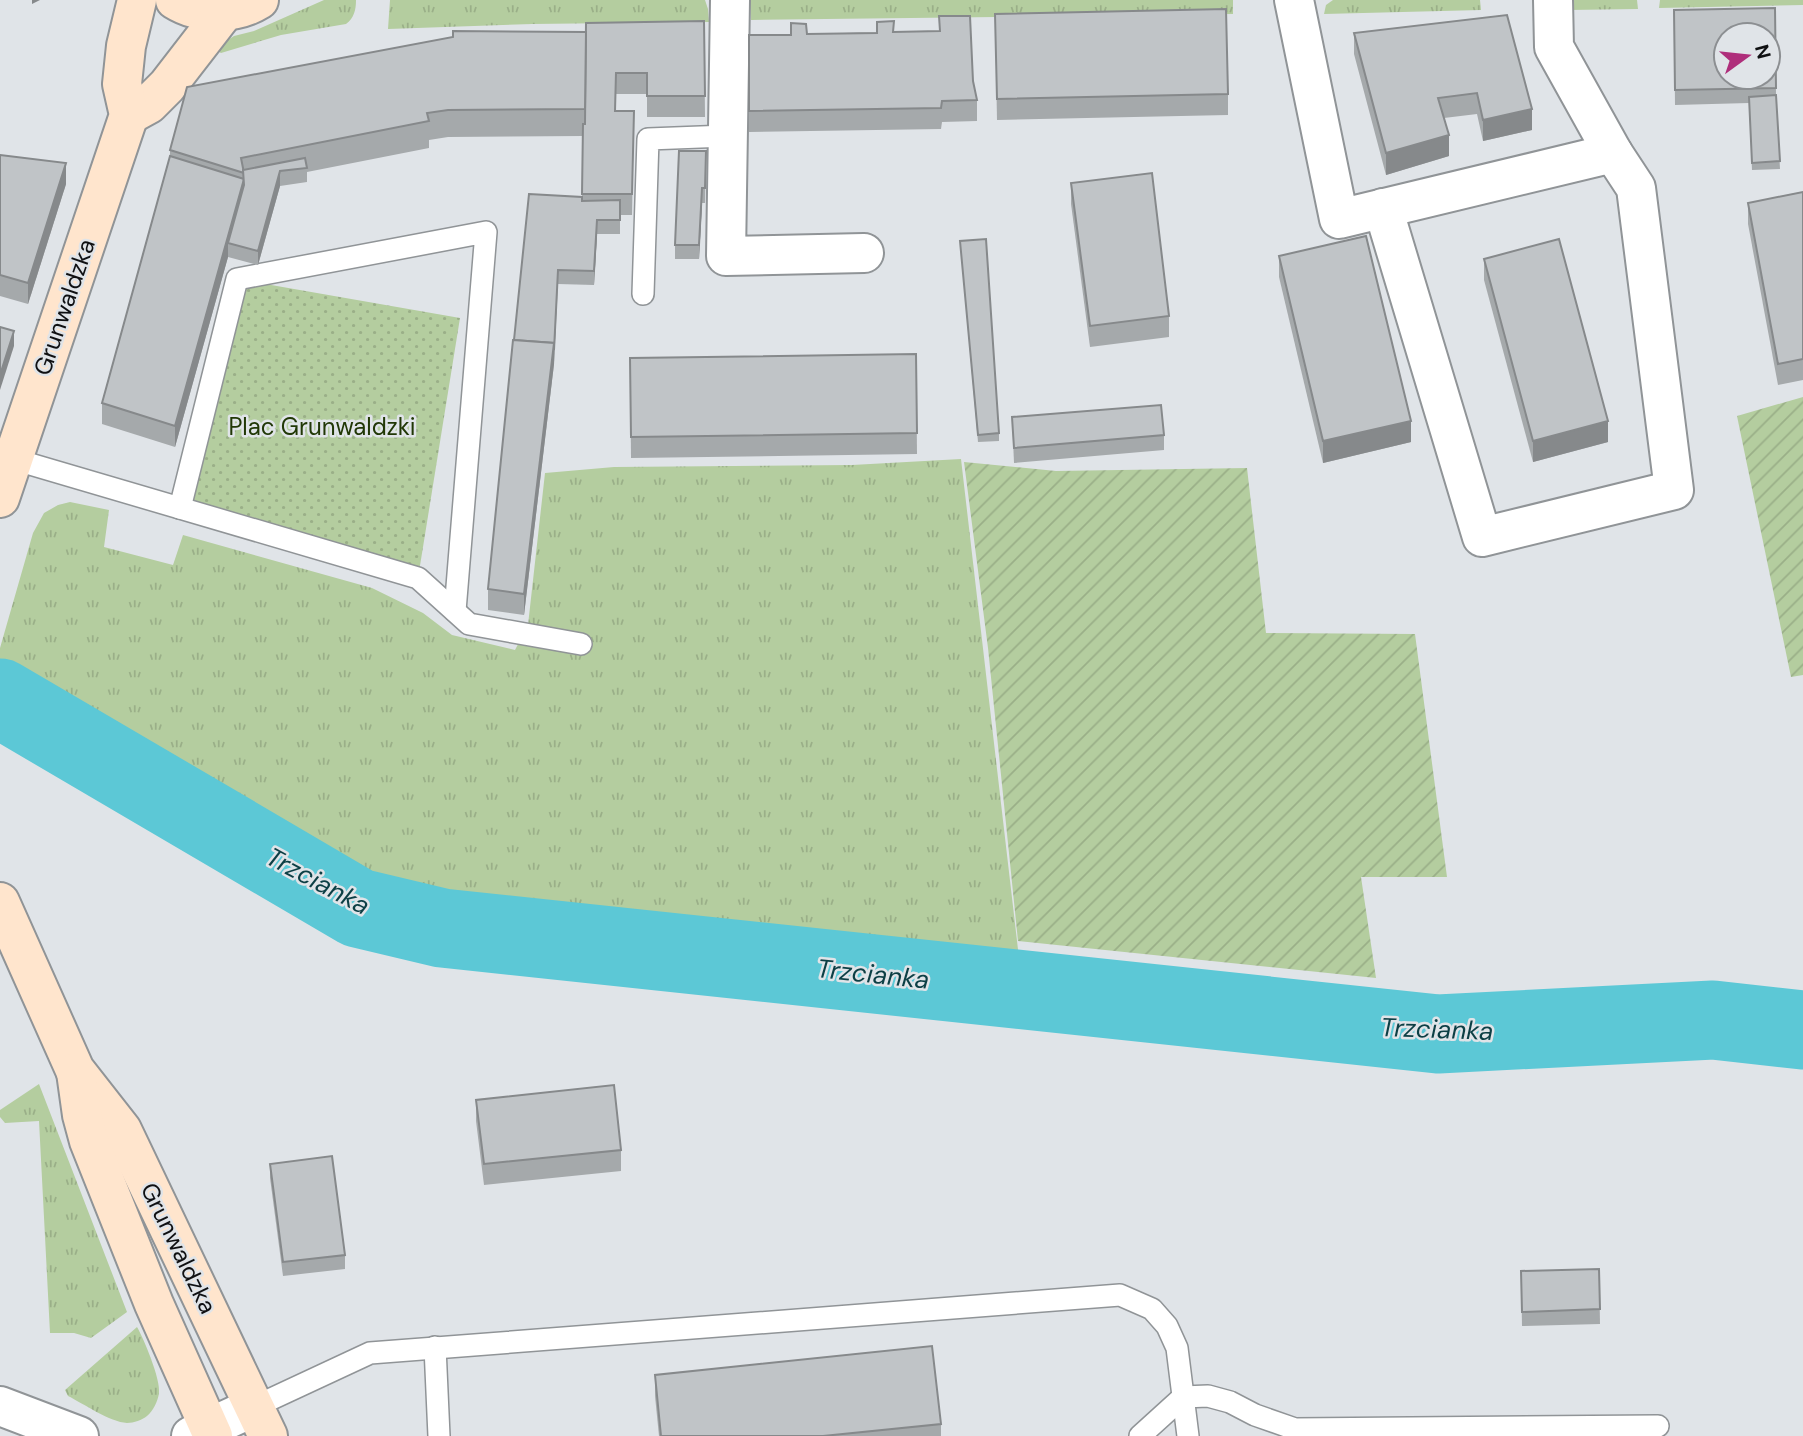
<svg xmlns="http://www.w3.org/2000/svg" width="1803" height="1436" viewBox="0 0 1803 1436" font-family="'DM Sans',sans-serif">
  <style>
    .grass { fill: url(#grass-tufts) }
    .park { fill: url(#park-dots) }
    .garden { fill: url(#garden-furrows) }
    .lines { fill: none; stroke-linecap: round; stroke-linejoin: round }
    .river { stroke: #5cc8d6; stroke-width: 79 }
    .lane-casing { stroke: #909497; stroke-width: 24 }
    .street-casing { stroke: #909497; stroke-width: 42 }
    .secondary-casing { stroke: #909497; stroke-width: 42 }
    .lane { stroke: #fff; stroke-width: 21 }
    .street { stroke: #fff; stroke-width: 38 }
    .secondary { stroke: #ffe5cd; stroke-width: 38 }
    .wall { fill: #a5a9ab }
    .shaded-wall { fill: #86898b }
    .building { fill: #c0c4c7; stroke: #86898b; stroke-width: 2; fill-rule: evenodd }
    .labels { text-anchor: middle; dominant-baseline: central; stroke-width: 5; stroke-linejoin: round; paint-order: stroke }
    .street-label { font-size: 24px; fill: #0f1012; stroke: #e0e4e8 }
    .park-label { font-size: 24px; fill: #213806; stroke: #e0e4e8 }
    .water-label { font-size: 26px; font-style: italic; fill: #0c3f45; stroke: #e0e4e8 }
  </style>
  <defs>
    <pattern id="grass-tufts" width="24" height="20" patternUnits="userSpaceOnUse" patternTransform="scale(1.75)"><rect width="24" height="20" fill="#b4cd9f"/><path d="M3 7l-1-3M5 7V3M7 7l1-3M15 17l-1-3M17 17v-4M19 17l1-3" fill="none" stroke="#9aaf88"/></pattern>
    <pattern id="park-dots" width="8" height="8" patternUnits="userSpaceOnUse" patternTransform="scale(1.75)"><rect width="8" height="8" fill="#b4cd9f"/><path d="M2 2h.1M6 6h.1" fill="none" stroke="#9aaf88" stroke-width="1.8" stroke-linecap="round"/></pattern>
    <pattern id="garden-furrows" width="10" height="10" patternUnits="userSpaceOnUse" patternTransform="scale(1.75)"><rect width="10" height="10" fill="#b4cd9f"/><path d="M-1 1l2-2M0 10L10 0M9 11l2-2" fill="none" stroke="#9aaf88"/></pattern>
  </defs>
  <rect width="100%" height="100%" fill="#e0e4e8"/>
  <g class="grass">
    <path d="M 324,0 L 356,0 C 356,10 354,18 346,24 L 281,35 L 221,53 L 214,49 L 234,36 L 254,31 Z"/>
    <path d="M 390,0 L 705,0 L 708,9 L 709,22 L 532,24 L 388,29 Z"/>
    <path d="M 750,0 L 1233,0 L 1233,14 L 751,20 Z"/>
    <path d="M 1333,0 L 1480,0 L 1481,10 L 1324,14 L 1326,5 Z"/>
    <path d="M 1570,0 L 1637,0 L 1638,9 L 1569,10 Z"/>
    <path d="M 1660,0 L 1803,0 L 1803,5 L 1659,8 Z"/>
    <path d="M 961,459 L 1022,984 L 782,960 L 443,924 L 358,903 L 0,694 L 0,648 L 33,533 L 44,513 L 58,505 L 70,502 L 109,510 L 104,547 L 173,565 L 183,535 L 372,588 L 423,613 L 452,635 L 515,650 L 528,625 L 545,473 L 614,467 L 852,465 Z"/>
    <path d="M 39,1084 L 127,1312 L 91,1338 L 74,1333 L 50,1333 L 39,1121 L 5,1123 L 0,1117 L 0,1110 Z"/>
    <path d="M 137,1327 C 144,1339 161,1380 159,1393 C 158,1401 153,1411 147,1416 C 142,1420 134,1423 127,1423 C 110,1422 84,1404 68,1396 L 65,1390 Z"/>
  </g>
  <path class="park" d="M 237,279 L 460,318 L 418,578 L 180,508 Z"/>
  <g class="garden">
    <path d="M 1803,397 L 1803,675 L 1791,677 L 1737,416 Z"/>
    <path d="M 964,462 L 1056,471 L 1247,468 L 1266,633 L 1415,634 L 1447,877 L 1361,877 L 1376,978 L 1018,941 L 988,648 Z"/>
  </g>
  <g class="lines">
    <path class="river" d="M 0,698 L 358,908 L 442,928 L 1438,1034 L 1713,1020 L 1803,1030"/>
    <defs>
      <g id="lane">
        <path d="M 643,294 L 648,139 L 727,136"/>
        <path d="M 13,459 L 418,578 L 469,624 L 581,644"/>
        <path d="M 180,508 L 237,279 L 486,232 L 455,611"/>
        <path d="M 435,1347 L 439,1436"/>
        <path d="M 254,1407 L 370,1353 L 1120,1295 L 1152,1309 L 1167,1326 L 1177,1348 L 1188,1436"/>
        <path d="M 1140,1436 L 1183,1397 L 1208,1396 L 1230,1402 L 1255,1415 L 1295,1429 L 1658,1426"/>
      </g>
      <g id="street">
        <path d="M 730,0 L 726,256 L 864,253"/>
        <path d="M 1294,0 L 1339,219 L 1613,153 L 1554,47 L 1553,0"/>
        <path d="M 1383,208 L 1482,537 L 1674,490 L 1636,188 L 1613,153"/>
        <path d="M 0,1406 L 79,1436"/>
        <path d="M 191,1436 L 254,1407"/>
      </g>
      <g id="secondary">
        <path d="M 175,0 C 199,15 235,15 259,0"/>
        <path d="M 129,115 L 149,104 L 167,86 L 225,11"/>
        <path d="M 0,498 L 129,115 L 122,84 L 126,46 L 137,0"/>
        <path d="M 0,902 L 75,1070 L 122,1130 L 268,1436"/>
        <path d="M 76,1072 L 82,1115 L 89,1141 L 154,1304 L 213,1436"/>
      </g>
    </defs>
    <use href="#lane" class="lane-casing"/>
    <use href="#street" class="street-casing"/>
    <use href="#secondary" class="secondary-casing"/>
    <use href="#lane" class="lane"/>
    <use href="#street" class="street"/>
    <use href="#secondary" class="secondary"/>
  </g>
  <g class="wall">
    <path d="M 1775,8 L 1776,95 L 1780,169 L 1752,170 L 1749,103 L 1675,105 L 1674,10 Z"/>
    <path d="M 995,14 L 1228,94 L 1228,115 L 997,120 Z"/>
    <path d="M 1507,15 L 1532,130 L 1483,141 L 1477,114 L 1444,118 L 1449,156 L 1386,175 L 1354,54 L 1354,33 Z"/>
    <path d="M 939,16 L 973,81 L 977,100 L 977,121 L 942,122 L 941,129 L 749,132 L 749,35 L 939,31 Z"/>
    <path d="M 704,21 L 705,117 L 647,117 L 647,94 L 616,94 L 616,111 L 634,111 L 632,215 L 620,215 L 620,234 L 597,234 L 594,285 L 558,284 L 554,364 L 524,615 L 488,610 L 488,589 L 513,340 L 582,197 L 583,136 L 448,137 L 429,140 L 429,148 L 307,172 L 307,182 L 280,186 L 258,265 L 228,257 L 175,447 L 102,424 L 102,403 L 170,156 L 170,150 L 586,32 Z"/>
    <path d="M 706,151 L 705,203 L 702,203 L 699,259 L 675,259 L 675,245 Z"/>
    <path d="M 0,155 L 66,184 L 28,304 L 0,296 Z"/>
    <path d="M 1071,183 L 1169,316 L 1169,337 L 1090,347 L 1071,204 Z"/>
    <path d="M 1803,192 L 1803,380 L 1778,385 L 1748,224 L 1748,203 Z"/>
    <path d="M 960,241 L 999,433 L 999,441 L 978,442 Z"/>
    <path d="M 1279,256 L 1411,442 L 1323,463 L 1279,277 Z"/>
    <path d="M 1484,259 L 1608,442 L 1533,462 L 1484,280 Z"/>
    <path d="M 916,354 L 917,454 L 631,458 L 630,358 Z"/>
    <path d="M 1012,417 L 1164,435 L 1164,450 L 1014,463 Z"/>
    <path d="M 476,1100 L 621,1150 L 621,1171 L 484,1185 L 476,1121 Z"/>
    <path d="M 270,1164 L 345,1255 L 345,1269 L 283,1276 L 270,1178 Z"/>
    <path d="M 1599,1269 L 1600,1324 L 1522,1326 L 1521,1271 Z"/>
    <path d="M 655,1375 L 941,1424 L 941,1436 L 659,1436 L 655,1396 Z"/>
  </g>
  <g class="shaded-wall">
    <path d="M 32,0 L 40,0 L 32,4 Z"/>
    <path d="M 1532,109 L 1532,130 L 1483,141 L 1483,120 Z"/>
    <path d="M 1449,135 L 1449,156 L 1386,175 L 1386,153 Z"/>
    <path d="M 66,163 L 66,184 L 28,304 L 28,283 Z"/>
    <path d="M 280,171 L 280,186 L 258,265 L 258,251 Z"/>
    <path d="M 244,179 L 244,200 L 228,243 L 228,257 L 175,447 L 175,426 Z"/>
    <path d="M 702,188 L 702,203 L 699,259 L 699,245 Z"/>
    <path d="M 597,220 L 597,234 L 594,285 L 594,271 Z"/>
    <path d="M 558,270 L 554,364 L 524,615 L 524,594 Z"/>
    <path d="M 14,331 L 14,346 L 0,390 L 0,375 Z"/>
    <path d="M 1411,421 L 1411,442 L 1323,463 L 1323,441 Z"/>
    <path d="M 1608,421 L 1608,442 L 1533,462 L 1533,441 Z"/>
  </g>
  <g class="building">
    <path d="M 1775,8 L 1776,88 L 1675,90 L 1674,10 ZM 1726,35 L 1768,35 L 1768,77 L 1726,77 Z"/>
    <path d="M 1226,9 L 1228,94 L 997,99 L 995,14 Z"/>
    <path d="M 1507,15 L 1532,109 L 1483,120 L 1477,93 L 1438,98 L 1449,135 L 1386,153 L 1354,33 Z"/>
    <path d="M 939,16 L 970,16 L 973,81 L 977,100 L 942,101 L 941,108 L 749,111 L 749,35 L 791,35 L 791,23 L 806,24 L 807,34 L 877,33 L 877,22 L 894,21 L 893,32 L 940,31 Z"/>
    <path d="M 704,21 L 705,96 L 647,96 L 647,73 L 616,73 L 615,111 L 634,111 L 632,194 L 582,194 L 583,124 L 585,124 L 586,23 Z"/>
    <path d="M 453,31 L 586,32 L 585,109 L 448,110 L 427,113 L 429,121 L 241,158 L 244,173 L 170,150 L 187,87 L 453,37 Z"/>
    <path d="M 1776,95 L 1780,161 L 1752,163 L 1749,97 Z"/>
    <path d="M 679,151 L 706,151 L 705,188 L 702,188 L 699,245 L 675,245 Z"/>
    <path d="M 0,155 L 66,163 L 28,283 L 0,275 Z"/>
    <path d="M 170,156 L 244,179 L 175,426 L 102,403 Z"/>
    <path d="M 305,158 L 307,168 L 280,171 L 258,251 L 228,243 L 244,185 L 243,170 Z"/>
    <path d="M 1152,173 L 1169,316 L 1090,326 L 1071,183 Z"/>
    <path d="M 1803,192 L 1803,359 L 1778,364 L 1748,203 Z"/>
    <path d="M 529,194 L 582,197 L 582,201 L 620,200 L 620,220 L 597,220 L 594,271 L 558,270 L 554,350 L 554,343 L 514,340 Z"/>
    <path d="M 1366,236 L 1411,421 L 1323,441 L 1279,256 Z"/>
    <path d="M 986,239 L 999,433 L 978,435 L 960,241 Z"/>
    <path d="M 1559,239 L 1608,421 L 1533,441 L 1484,259 Z"/>
    <path d="M 0,327 L 14,331 L 0,375 Z"/>
    <path d="M 513,340 L 554,343 L 524,594 L 488,589 Z"/>
    <path d="M 916,354 L 917,433 L 631,437 L 630,358 Z"/>
    <path d="M 1161,405 L 1164,435 L 1014,448 L 1012,417 Z"/>
    <path d="M 614,1085 L 621,1150 L 484,1164 L 476,1100 Z"/>
    <path d="M 332,1156 L 345,1255 L 283,1262 L 270,1164 Z"/>
    <path d="M 1599,1269 L 1600,1309 L 1522,1312 L 1521,1271 Z"/>
    <path d="M 932,1346 L 941,1424 L 823,1436 L 661,1436 L 655,1375 Z"/>
  </g>
  <g class="labels">
    <g class="street-label">
      <text transform="translate(64 307) rotate(-71)">Grunwaldzka</text>
      <text transform="translate(179 1248) rotate(64)">Grunwaldzka</text>
    </g>
    <g class="park-label">
      <text x="322" y="426">Plac Grunwaldzki</text>
    </g>
    <g class="water-label">
      <text transform="translate(318 881) rotate(28)">Trzcianka</text>
      <text transform="translate(873 974) rotate(6)">Trzcianka</text>
      <text transform="translate(1437 1029) rotate(2)">Trzcianka</text>
    </g>
  </g>
  <g transform="translate(1747 56) rotate(75)"><circle r="33" fill="#e0e4e8" stroke="#8c8f92" stroke-width="2"/>
  <path d="M0-5L12 26L0 18L-12 26Z" fill="#af2e7b"/>
  <text y="-10" font-size="19" font-weight="bold" text-anchor="middle" fill="#0f1012">N</text>
  </g>
</svg>
